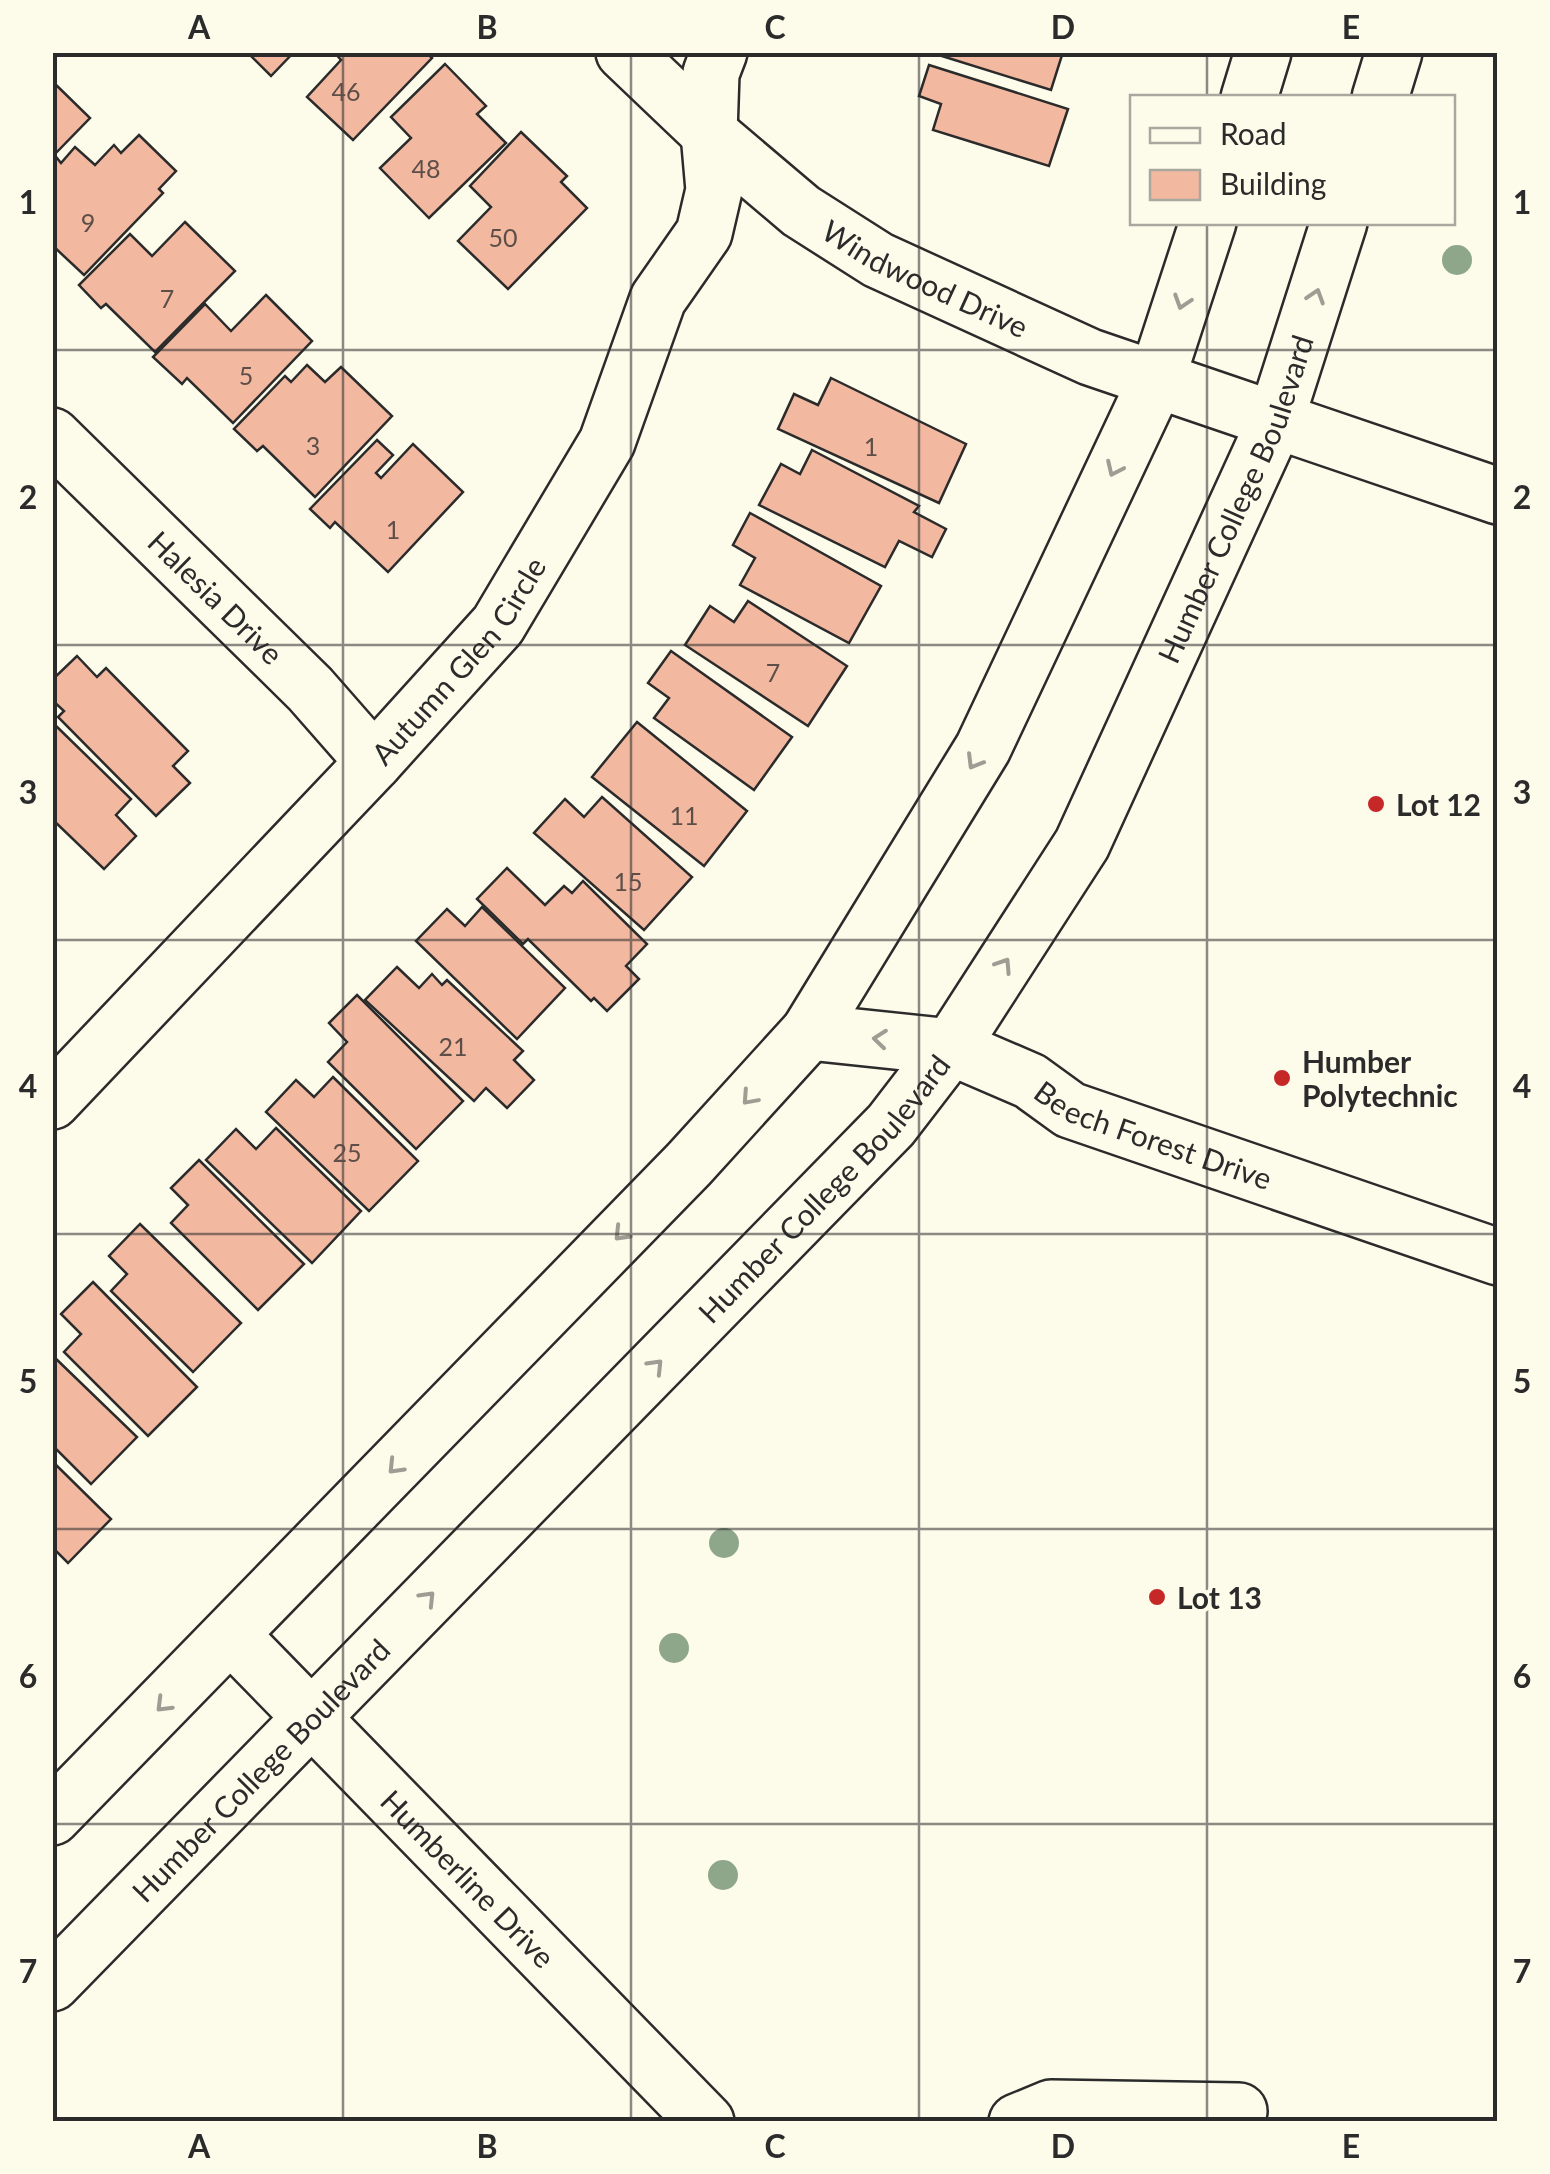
<svg xmlns="http://www.w3.org/2000/svg" width="1550" height="2174" viewBox="0 0 1550 2174" font-family="Lato,sans-serif">
  <style>
    .building { fill: #f2b8a0; stroke: #2b2b2b; stroke-width: 2.5 }
    .lines { fill: none; stroke-linecap: round; stroke-linejoin: round }
    .minor-casing { stroke: #2b2b2b; stroke-width: 60 }
    .minor { stroke: #fdfbea; stroke-width: 55 }
    .tree { fill: #8ea78a }
    .oneway { stroke: #9e9d94 }
    .grid { fill: none; stroke: #2b2b2b; stroke-width: 2.5; stroke-opacity: 0.55 }
    .poi-dot { fill: #c62828; stroke: #fdfbea; stroke-width: 4 }
    .labels { text-anchor: middle; dominant-baseline: central; stroke-width: 8; stroke-linejoin: round; paint-order: stroke }
    .number-label { font-size: 25px; fill: #5d4e48 }
    .street-label { font-size: 30px; fill: #2b2b2b; stroke: #fdfbea }
    .poi-label { font-size: 30px; font-weight: bold; fill: #2b2b2b; stroke: #fdfbea; text-anchor: start }
    .neatline { fill: none; stroke: #2b2b2b; stroke-width: 4 }
    .grid-label { font-size: 32px; text-anchor: middle; font-weight: bold; fill: #2b2b2b }
  </style>
  <rect width="100%" height="100%" fill="#fdfbea"/>
  <g class="building">
    <path d="M 247,52 L 294,52 L 271,76 Z"/>
    <path d="M 334,52 L 426,52 L 432,58 L 353,140 L 307,97 L 341,60 Z"/>
    <path d="M 929,52 L 1063,52 L 1051,90 Z"/>
    <path d="M 445,64 L 486,106 L 477,114 L 506,143 L 429,218 L 380,168 L 411,138 L 391,117 Z"/>
    <path d="M 929,65 L 1068,109 L 1049,166 L 933,130 L 941,104 L 919,96 Z"/>
    <path d="M 52,81 L 90,118 L 52,157 Z"/>
    <path d="M 521,132 L 567,176 L 561,182 L 587,208 L 508,289 L 458,241 L 491,207 L 470,186 Z"/>
    <path d="M 139,135 L 176,171 L 159,189 L 163,193 L 84,275 L 52,245 L 52,162 L 57,158 L 61,163 L 75,147 L 95,165 L 114,145 L 121,153 Z"/>
    <path d="M 185,222 L 235,271 L 155,352 L 106,304 L 101,308 L 79,285 L 130,234 L 152,256 Z"/>
    <path d="M 266,295 L 312,341 L 233,423 L 187,378 L 182,384 L 153,357 L 205,304 L 231,331 Z"/>
    <path d="M 307,365 L 325,382 L 341,367 L 392,416 L 315,497 L 263,446 L 257,451 L 234,429 L 285,376 L 291,382 Z"/>
    <path d="M 831,378 L 966,444 L 939,503 L 778,429 L 794,394 L 818,405 Z"/>
    <path d="M 377,440 L 393,455 L 376,473 L 381,478 L 413,444 L 463,492 L 388,572 L 335,522 L 330,528 L 310,509 Z"/>
    <path d="M 812,450 L 919,506 L 914,512 L 946,529 L 932,557 L 899,541 L 885,567 L 759,505 L 781,464 L 800,474 Z"/>
    <path d="M 750,513 L 881,586 L 849,643 L 740,585 L 755,558 L 733,545 Z"/>
    <path d="M 748,601 L 847,666 L 808,726 L 685,645 L 710,606 L 734,622 Z"/>
    <path d="M 671,651 L 792,737 L 754,790 L 654,718 L 669,698 L 648,683 Z"/>
    <path d="M 77,656 L 97,677 L 106,668 L 188,751 L 173,766 L 190,783 L 156,816 L 58,717 L 64,711 L 52,700 L 52,680 Z"/>
    <path d="M 52,722 L 131,799 L 116,815 L 136,836 L 104,869 L 52,819 Z"/>
    <path d="M 637,722 L 747,811 L 704,866 L 592,777 Z"/>
    <path d="M 602,797 L 692,877 L 644,930 L 534,833 L 565,799 L 584,817 Z"/>
    <path d="M 507,868 L 545,905 L 564,886 L 572,893 L 583,881 L 647,944 L 626,966 L 639,979 L 607,1011 L 594,998 L 591,1001 L 528,939 L 523,944 L 477,899 Z"/>
    <path d="M 482,907 L 565,988 L 517,1039 L 416,941 L 447,909 L 465,926 Z"/>
    <path d="M 397,967 L 419,988 L 432,974 L 442,985 L 447,980 L 523,1051 L 514,1060 L 534,1080 L 507,1108 L 486,1088 L 474,1101 L 365,1000 Z"/>
    <path d="M 357,995 L 463,1101 L 416,1149 L 328,1062 L 347,1042 L 329,1023 Z"/>
    <path d="M 333,1077 L 418,1161 L 369,1211 L 266,1112 L 296,1080 L 314,1097 Z"/>
    <path d="M 276,1128 L 361,1211 L 312,1263 L 206,1160 L 236,1129 L 256,1149 Z"/>
    <path d="M 199,1160 L 304,1264 L 258,1310 L 171,1223 L 188,1205 L 171,1188 Z"/>
    <path d="M 140,1224 L 241,1323 L 193,1372 L 111,1291 L 127,1274 L 109,1256 Z"/>
    <path d="M 93,1282 L 197,1387 L 148,1436 L 64,1352 L 81,1334 L 61,1314 Z"/>
    <path d="M 52,1355 L 137,1437 L 91,1484 L 52,1445 Z"/>
    <path d="M 52,1461 L 111,1519 L 68,1563 L 52,1547 Z"/>
  </g>
  <g class="lines">
    <defs>
      <g id="minor">
        <path id="s1" d="M 624,52 L 709,133 L 801,211 L 878,260 L 1090,357 L 1498,496"/>
        <path d="M 1249,98 L 1263,52"/>
        <path d="M 1380,98 L 1394,52"/>
        <path id="s2" d="M 52,436 L 310,689 L 374,762"/>
        <path id="s3" d="M 809,1032 L 951,1047 L 1030,1081 L 1070,1110 L 1498,1257"/>
        <path id="s4" d="M 52,1101 L 374,762 L 498,625 L 607,442 L 658,299 L 704,233 L 714,190 L 709,133 L 711,73 L 719,52"/>
        <path id="s5" d="M 231,1635 L 706,2122"/>
        <path d="M 52,1817 L 689,1164 L 809,1032 L 983,748 L 1156,381 L 1208,222"/>
        <path id="s6" d="M 52,1983 L 891,1125 L 951,1047 L 1082,844 L 1275,422 L 1339,222"/>
        <path d="M 1017,2122 L 1051,2108 L 1239,2111 L 1236,2122"/>
      </g>
    </defs>
    <use href="#minor" class="minor-casing"/>
    <use href="#minor" class="minor"/>
  </g>
  <g class="tree">
    <circle cx="1457" cy="260" r="15"/>
    <circle cx="724" cy="1543" r="15"/>
    <circle cx="674" cy="1648" r="15"/>
    <circle cx="723" cy="1875" r="15"/>
  </g>
  <defs><path id="oneway-chevron" d="M-2-3.5L2.5 0L-2 3.5" fill="none" stroke-width="1.6" stroke-linecap="round" stroke-linejoin="round" transform="scale(2.5)"/></defs>
  <g class="oneway">
    <use href="#oneway-chevron" transform="translate(1316 296) rotate(-72)"/>
    <use href="#oneway-chevron" transform="translate(1182 302) rotate(108)"/>
    <use href="#oneway-chevron" transform="translate(1114 469) rotate(115)"/>
    <use href="#oneway-chevron" transform="translate(974 762) rotate(121)"/>
    <use href="#oneway-chevron" transform="translate(1004 965) rotate(-57)"/>
    <use href="#oneway-chevron" transform="translate(880 1039) rotate(-174)"/>
    <use href="#oneway-chevron" transform="translate(749 1098) rotate(132)"/>
    <use href="#oneway-chevron" transform="translate(621 1234) rotate(134)"/>
    <use href="#oneway-chevron" transform="translate(656 1366) rotate(-46)"/>
    <use href="#oneway-chevron" transform="translate(395 1467) rotate(134)"/>
    <use href="#oneway-chevron" transform="translate(428 1598) rotate(-46)"/>
    <use href="#oneway-chevron" transform="translate(163 1705) rotate(135)"/>
  </g>
  <path class="grid" d="M 343,52 L 343,2122M 631,52 L 631,2122M 919,52 L 919,2122M 1207,52 L 1207,98M 1207,222 L 1207,2122M 52,350 L 1498,350M 52,645 L 1498,645M 52,940 L 1498,940M 52,1234 L 1498,1234M 52,1529 L 1498,1529M 52,1824 L 1498,1824"/>
  <g class="poi-dot">
    <circle cx="1376" cy="804" r="10"/>
    <circle cx="1282" cy="1078" r="10"/>
    <circle cx="1157" cy="1597" r="10"/>
  </g>
  <g class="labels">
    <g class="number-label">
      <text x="346" y="91">46</text>
      <text x="426" y="168">48</text>
      <text x="88" y="222">9</text>
      <text x="503" y="237">50</text>
      <text x="167" y="298">7</text>
      <text x="246" y="375">5</text>
      <text x="313" y="445">3</text>
      <text x="871" y="446">1</text>
      <text x="393" y="529">1</text>
      <text x="773" y="672">7</text>
      <text x="684" y="815">11</text>
      <text x="628" y="881">15</text>
      <text x="453" y="1046">21</text>
      <text x="347" y="1152">25</text>
    </g>
    <g class="street-label">
      <text stroke="none"><textPath href="#s1" startOffset="380">Windwood Drive</textPath></text>
      <text stroke="none"><textPath href="#s6" startOffset="1918">Humber College Boulevard</textPath></text>
      <text stroke="none"><textPath href="#s2" startOffset="230">Halesia Drive</textPath></text>
      <text stroke="none"><textPath href="#s4" startOffset="600">Autumn Glen Circle</textPath></text>
      <text stroke="none"><textPath href="#s3" startOffset="365">Beech Forest Drive</textPath></text>
      <text stroke="none"><textPath href="#s6" startOffset="1108">Humber College Boulevard</textPath></text>
      <text stroke="none"><textPath href="#s6" startOffset="298">Humber College Boulevard</textPath></text>
      <text stroke="none"><textPath href="#s5" startOffset="340">Humberline Drive</textPath></text>
    </g>
    <g class="poi-label">
      <text x="1396" y="804">Lot 12</text>
      <text x="1302" y="1061">Humber<tspan x="1302" dy="34">Polytechnic</tspan></text>
      <text x="1177" y="1597">Lot 13</text>
    </g>
  </g>
  <rect width="1550" height="2174" fill="none" stroke="#fdfbea" stroke-width="110"/>
  <rect x="1130" y="95" width="325" height="130" fill="#fdfbea" stroke="#a9a89e" stroke-width="2.5"/>
  <rect x="1150" y="128" width="50" height="15" fill="#fdfbea" stroke="#a9a89e" stroke-width="2.5"/>
  <text x="1220" y="145" font-size="30" fill="#2b2b2b">Road</text>
  <rect x="1150" y="170" width="50" height="30" fill="#f2b8a0" stroke="#a9a89e" stroke-width="2.5"/>
  <text x="1220" y="195" font-size="30" fill="#2b2b2b">Building</text>
  <rect x="55" y="55" width="1440" height="2064" class="neatline"/>
  <g class="grid-label">
    <text x="199" y="39">A</text>
    <text x="487" y="39">B</text>
    <text x="775" y="39">C</text>
    <text x="1063" y="39">D</text>
    <text x="1351" y="39">E</text>
    <text x="28" y="214">1</text>
    <text x="1522" y="214">1</text>
    <text x="28" y="509">2</text>
    <text x="1522" y="509">2</text>
    <text x="28" y="804">3</text>
    <text x="1522" y="804">3</text>
    <text x="28" y="1098">4</text>
    <text x="1522" y="1098">4</text>
    <text x="28" y="1393">5</text>
    <text x="1522" y="1393">5</text>
    <text x="28" y="1688">6</text>
    <text x="1522" y="1688">6</text>
    <text x="28" y="1983">7</text>
    <text x="1522" y="1983">7</text>
    <text x="199" y="2158">A</text>
    <text x="487" y="2158">B</text>
    <text x="775" y="2158">C</text>
    <text x="1063" y="2158">D</text>
    <text x="1351" y="2158">E</text>
  </g>
</svg>
